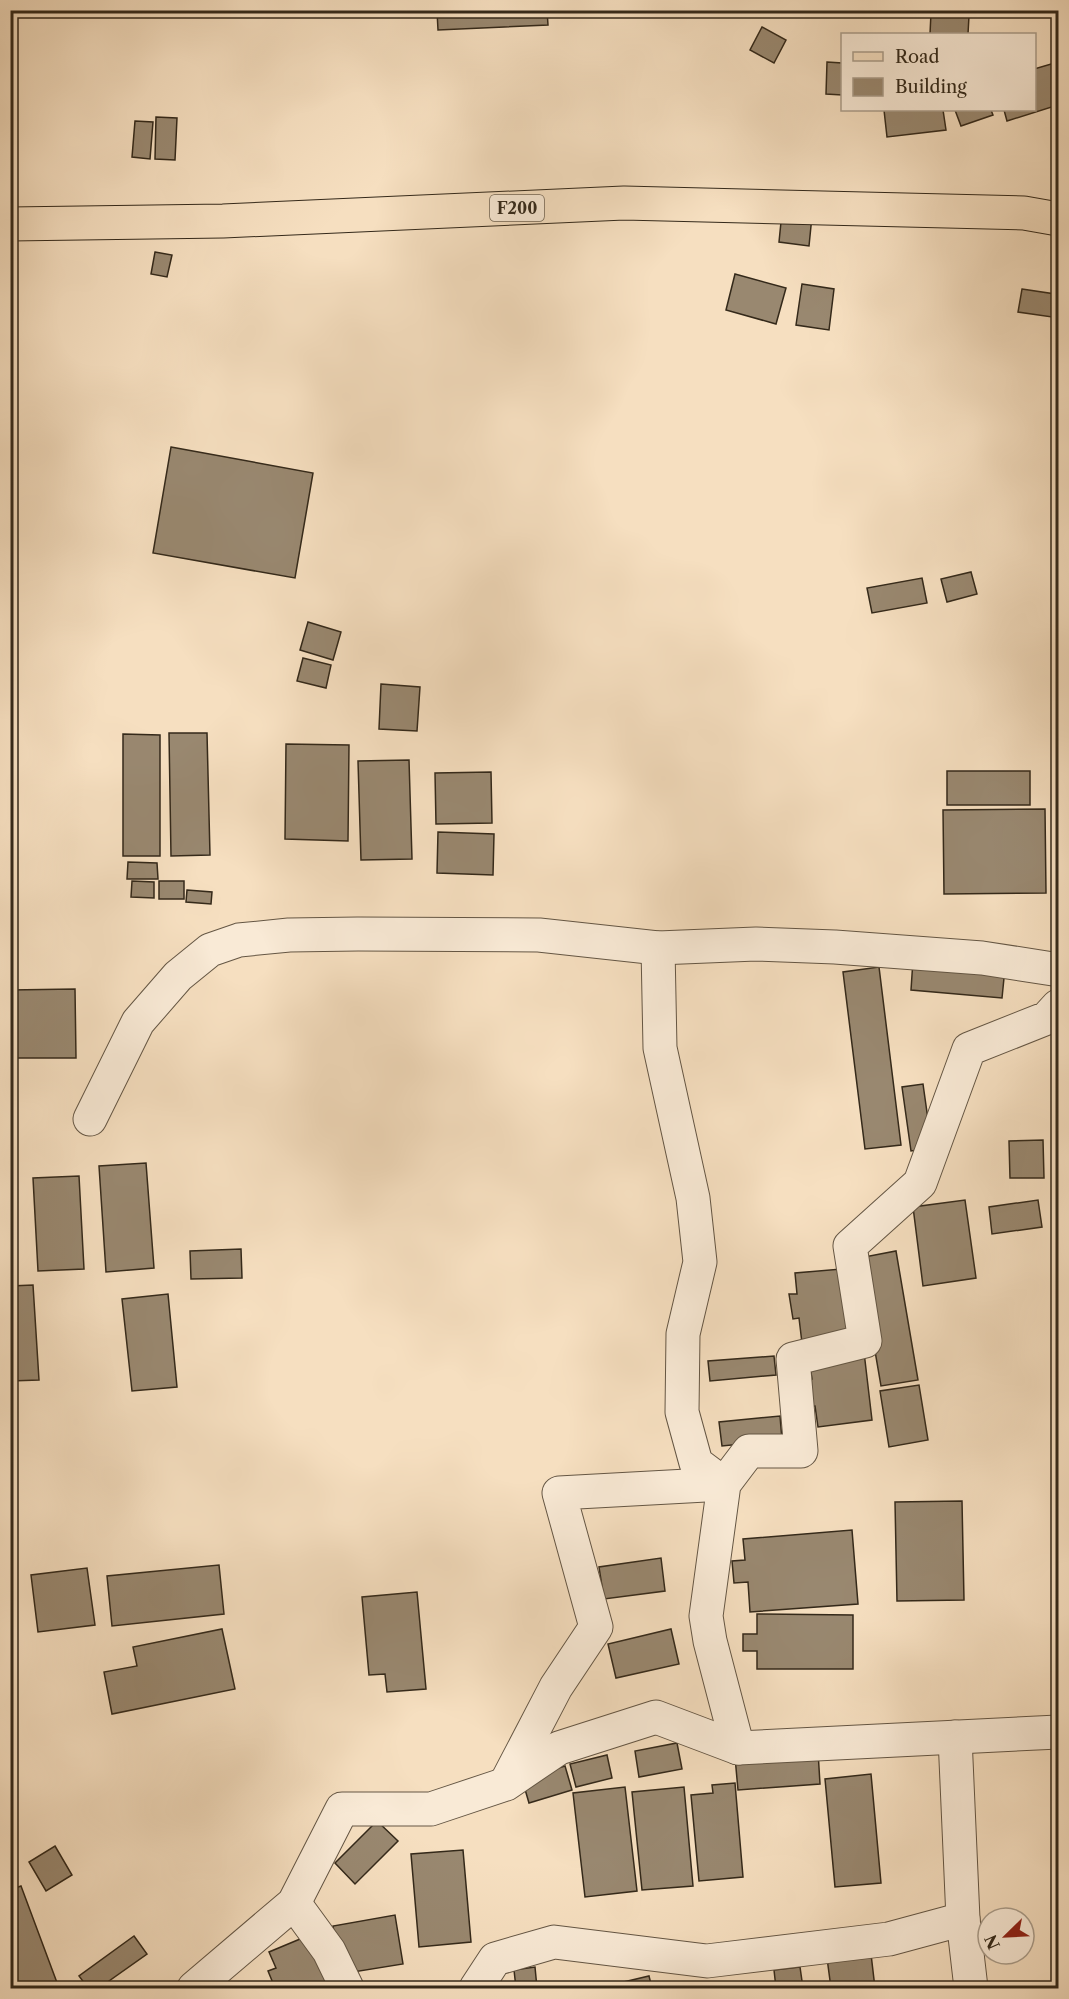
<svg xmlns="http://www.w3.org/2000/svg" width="1069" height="1999" viewBox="0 0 1069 1999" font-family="'Libre Caslon Text',serif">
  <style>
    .building { fill: #998870; stroke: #34291a; stroke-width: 1.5 }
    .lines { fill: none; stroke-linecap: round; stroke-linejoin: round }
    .street-casing { stroke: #645644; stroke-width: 35 }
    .primary-casing { stroke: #34291a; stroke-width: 35 }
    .street { stroke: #f9ead6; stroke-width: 33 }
    .primary { stroke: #f6dfc0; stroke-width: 33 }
    .labels { text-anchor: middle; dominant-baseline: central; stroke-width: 4.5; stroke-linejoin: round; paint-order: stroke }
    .shield { fill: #f9ead6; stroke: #6f6352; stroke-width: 1.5 }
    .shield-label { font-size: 16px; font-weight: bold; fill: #34291a }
  </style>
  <rect width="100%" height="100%" fill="#f6dfc0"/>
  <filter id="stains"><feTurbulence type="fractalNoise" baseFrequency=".00333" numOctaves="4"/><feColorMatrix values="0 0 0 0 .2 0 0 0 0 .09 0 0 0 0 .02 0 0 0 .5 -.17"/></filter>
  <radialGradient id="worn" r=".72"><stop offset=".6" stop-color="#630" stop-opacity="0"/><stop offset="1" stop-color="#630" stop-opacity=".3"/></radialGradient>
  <g class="building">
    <path d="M 547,10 L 548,25 L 438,30 L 437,11 Z"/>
    <path d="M 931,13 L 969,16 L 968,34 L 930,34 Z"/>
    <path d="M 762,27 L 786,40 L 774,63 L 750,50 Z"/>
    <path d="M 827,62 L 842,63 L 842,95 L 826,94 Z"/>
    <path d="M 1058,62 L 1058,105 L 1007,121 L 1004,110 L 1034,110 L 1034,69 Z"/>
    <path d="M 884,110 L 943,110 L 946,130 L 887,137 Z"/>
    <path d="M 955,110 L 991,110 L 993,115 L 961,126 Z"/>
    <path d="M 156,117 L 177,118 L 175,160 L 155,159 Z"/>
    <path d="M 135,121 L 153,122 L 150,159 L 132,157 Z"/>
    <path d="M 782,212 L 812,216 L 809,246 L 779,242 Z"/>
    <path d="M 155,252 L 172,255 L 167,277 L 151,274 Z"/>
    <path d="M 735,274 L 786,288 L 776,324 L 726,310 Z"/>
    <path d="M 802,284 L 834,289 L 829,330 L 796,325 Z"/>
    <path d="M 1022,289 L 1055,294 L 1052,317 L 1018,312 Z"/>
    <path d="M 171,447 L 313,473 L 295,578 L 153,553 Z"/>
    <path d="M 971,572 L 977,594 L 947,602 L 941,579 Z"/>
    <path d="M 922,578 L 927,603 L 872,613 L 867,588 Z"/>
    <path d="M 308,622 L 341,632 L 333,660 L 300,650 Z"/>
    <path d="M 303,658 L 331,665 L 326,688 L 297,681 Z"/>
    <path d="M 381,684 L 420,687 L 417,731 L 379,729 Z"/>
    <path d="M 169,733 L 207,733 L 210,855 L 171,856 Z"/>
    <path d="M 123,734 L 160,735 L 160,856 L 123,856 Z"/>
    <path d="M 286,744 L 349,745 L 348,841 L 285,839 Z"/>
    <path d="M 409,760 L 412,859 L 361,860 L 358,761 Z"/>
    <rect x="947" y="771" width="83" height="34"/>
    <path d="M 491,772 L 492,823 L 436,824 L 435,773 Z"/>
    <path d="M 1045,809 L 1046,893 L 944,894 L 943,810 Z"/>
    <path d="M 438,832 L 494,834 L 493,875 L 437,873 Z"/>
    <path d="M 128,862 L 157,863 L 158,879 L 127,879 Z"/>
    <path d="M 132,881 L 154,882 L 154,898 L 131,897 Z"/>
    <rect x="159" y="881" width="25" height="18"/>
    <path d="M 187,890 L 212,892 L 211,904 L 186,902 Z"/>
    <path d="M 913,960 L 1005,968 L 1002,998 L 911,990 Z"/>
    <path d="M 879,967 L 901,1145 L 865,1149 L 843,972 Z"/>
    <path d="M 75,989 L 76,1058 L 10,1058 L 10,990 Z"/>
    <path d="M 923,1084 L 932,1148 L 911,1151 L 902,1087 Z"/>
    <path d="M 1043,1140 L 1044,1178 L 1010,1178 L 1009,1141 Z"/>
    <path d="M 146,1163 L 154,1268 L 106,1272 L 99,1166 Z"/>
    <path d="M 79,1176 L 84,1269 L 38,1271 L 33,1178 Z"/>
    <path d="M 965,1200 L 976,1278 L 923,1286 L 913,1207 Z"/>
    <path d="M 1038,1200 L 1042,1227 L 992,1234 L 989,1207 Z"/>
    <path d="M 241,1249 L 242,1278 L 191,1279 L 190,1251 Z"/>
    <path d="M 896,1251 L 918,1380 L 881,1386 L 859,1258 Z"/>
    <path d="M 853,1268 L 861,1337 L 802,1343 L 799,1318 L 793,1319 L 789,1294 L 797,1294 L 795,1273 Z"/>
    <path d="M 33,1285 L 39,1380 L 10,1381 L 10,1286 Z"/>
    <path d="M 168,1294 L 177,1387 L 132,1391 L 122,1299 Z"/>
    <path d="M 864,1352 L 872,1420 L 818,1427 L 815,1406 L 807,1407 L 803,1380 L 812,1379 L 809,1359 Z"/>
    <path d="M 774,1356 L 776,1375 L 710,1381 L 708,1361 Z"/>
    <path d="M 919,1385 L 928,1440 L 889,1447 L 880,1391 Z"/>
    <path d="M 780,1416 L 782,1440 L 722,1446 L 719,1422 Z"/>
    <path d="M 962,1501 L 964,1600 L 897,1601 L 895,1502 Z"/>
    <path d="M 852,1530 L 858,1604 L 750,1612 L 748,1582 L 734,1583 L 732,1561 L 745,1560 L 743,1539 Z"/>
    <path d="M 661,1558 L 665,1591 L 604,1599 L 599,1567 Z"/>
    <path d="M 219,1565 L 224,1614 L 112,1626 L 107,1576 Z"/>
    <path d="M 87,1568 L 95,1625 L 38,1632 L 31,1575 Z"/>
    <path d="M 417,1592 L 426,1689 L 387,1692 L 385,1674 L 369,1675 L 362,1597 Z"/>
    <path d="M 757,1614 L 853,1615 L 853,1669 L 757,1669 L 757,1651 L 743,1651 L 743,1634 L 757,1634 Z"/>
    <path d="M 222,1629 L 235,1689 L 112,1714 L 104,1672 L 137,1666 L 133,1647 Z"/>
    <path d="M 671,1629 L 679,1664 L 616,1678 L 608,1644 Z"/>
    <path d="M 677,1743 L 682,1769 L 639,1777 L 635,1751 Z"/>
    <path d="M 818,1751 L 820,1784 L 738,1790 L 735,1757 Z"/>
    <path d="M 607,1755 L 612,1778 L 576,1787 L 570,1764 Z"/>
    <path d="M 565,1766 L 572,1790 L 529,1803 L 522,1779 Z"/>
    <path d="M 871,1774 L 881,1883 L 835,1887 L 825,1779 Z"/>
    <path d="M 735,1783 L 743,1877 L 699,1881 L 691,1795 L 713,1793 L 712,1785 Z"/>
    <path d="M 625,1787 L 637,1891 L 585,1897 L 573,1793 Z"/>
    <path d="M 684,1787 L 693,1886 L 642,1890 L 632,1792 Z"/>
    <path d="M 377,1821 L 398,1841 L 355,1884 L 335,1863 Z"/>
    <path d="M 55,1846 L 72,1875 L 46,1891 L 29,1862 Z"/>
    <path d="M 463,1850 L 471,1942 L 419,1947 L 411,1854 Z"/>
    <path d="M 21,1886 L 59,1988 L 10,1988 L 10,1890 Z"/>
    <path d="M 395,1915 L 403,1964 L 341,1974 L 333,1926 Z"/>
    <path d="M 312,1934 L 335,1985 L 327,1988 L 275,1988 L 268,1971 L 276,1968 L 269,1952 Z"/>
    <path d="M 134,1936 L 147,1954 L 99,1988 L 88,1988 L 79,1976 Z"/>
    <path d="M 871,1954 L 875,1988 L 831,1988 L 827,1958 Z"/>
    <path d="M 535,1967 L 537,1988 L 516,1988 L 514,1970 Z"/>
    <path d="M 800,1967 L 803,1988 L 776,1988 L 774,1970 Z"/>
    <path d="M 649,1976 L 652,1988 L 602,1988 L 602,1987 Z"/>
    <path d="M 590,1982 L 591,1988 L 542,1988 L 542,1987 Z"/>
  </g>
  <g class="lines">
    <defs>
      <g id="street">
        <path d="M 658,948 L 660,1048 L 693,1198 L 700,1262 L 683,1334 L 682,1412 L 696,1463 L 724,1484"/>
        <path d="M 90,1119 L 138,1022 L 178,976 L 210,950 L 239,940 L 289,935 L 358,934 L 539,935 L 658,948 L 756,944 L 835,947 L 982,958 L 1053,969 L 1058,968"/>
        <path d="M 955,1737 L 963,1919 L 971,1988"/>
        <path d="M 738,1748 L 710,1641 L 706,1616 L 724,1484 L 749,1451 L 801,1451 L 793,1359 L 865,1341 L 850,1246 L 920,1183 L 969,1049 L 1047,1018 L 1058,1006"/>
        <path d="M 507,1781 L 556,1687 L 596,1627 L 559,1493 L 724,1484"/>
        <path d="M 294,1903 L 329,1951 L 347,1988"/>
        <path d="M 194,1988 L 294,1903 L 342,1809 L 431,1809 L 506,1784 L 559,1748 L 656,1717 L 738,1748 L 1058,1732"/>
        <path d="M 476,1988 L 495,1959 L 554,1942 L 707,1961 L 889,1939 L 963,1919"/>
      </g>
      <path id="primary" d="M 10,224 L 223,221 L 624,203 L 1024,213 L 1058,219"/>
    </defs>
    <use href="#street" class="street-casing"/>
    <use href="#primary" class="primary-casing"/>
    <use href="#street" class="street"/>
    <use href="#primary" class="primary"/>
  </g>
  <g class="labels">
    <rect class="shield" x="490" y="195" width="54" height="26" rx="4.5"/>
    <g class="shield-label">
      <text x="517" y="208">F200</text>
    </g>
  </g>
  <rect width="1069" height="1999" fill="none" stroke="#f6dfc0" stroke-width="36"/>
  <rect x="12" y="12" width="1045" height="1975" fill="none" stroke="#34291a" stroke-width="3"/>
  <rect x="18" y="18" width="1033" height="1963" fill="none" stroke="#34291a" stroke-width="1.5"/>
  <rect x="841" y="33" width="195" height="78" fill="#f9ead6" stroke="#aa9d8b" stroke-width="1.5"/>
  <rect x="853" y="52" width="30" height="9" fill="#f6dfc0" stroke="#aa9d8b" stroke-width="1.5"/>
  <text x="895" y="63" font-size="18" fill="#34291a">Road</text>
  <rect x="853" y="78" width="30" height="18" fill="#998870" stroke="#aa9d8b" stroke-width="1.5"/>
  <text x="895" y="93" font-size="18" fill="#34291a">Building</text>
  <g transform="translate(1006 1936) rotate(246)"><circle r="28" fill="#f9ead6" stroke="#aa9d8b" stroke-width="1.5"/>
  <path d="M0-4.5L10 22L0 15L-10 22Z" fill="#8f2418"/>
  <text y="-9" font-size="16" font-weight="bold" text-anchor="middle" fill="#34291a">N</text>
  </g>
  <rect width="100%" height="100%" filter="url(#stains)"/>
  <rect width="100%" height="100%" fill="url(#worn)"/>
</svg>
